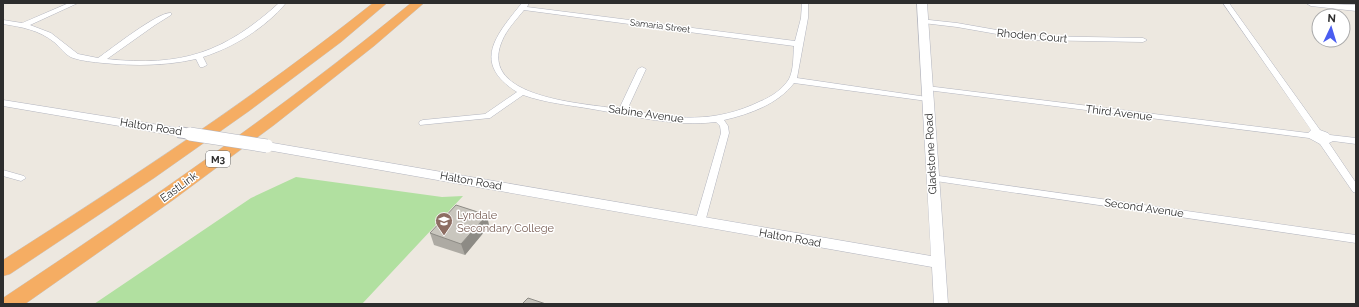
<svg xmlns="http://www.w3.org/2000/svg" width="1359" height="307" viewBox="0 0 1359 307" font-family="Raleway,sans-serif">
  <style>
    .green { fill: #b1e0a0 }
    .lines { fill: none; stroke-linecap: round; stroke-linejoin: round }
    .street-casing { stroke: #b3b5bf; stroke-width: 1 }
    .secondary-casing { stroke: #b3b5bf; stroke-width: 1 }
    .highway-casing { stroke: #c8c8c8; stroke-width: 1 }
    .street { fill: #fff; fill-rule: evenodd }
    .secondary { fill: #fff; fill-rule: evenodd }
    .highway { fill: #f5ad63; fill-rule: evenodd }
    .secondary-bridge-far1-casing { stroke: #b3b5bf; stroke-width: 12; stroke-linecap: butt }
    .secondary-bridge-casing { stroke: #b3b5bf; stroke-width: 14; stroke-linecap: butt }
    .secondary-bridge-far1 { stroke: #fff; stroke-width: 10 }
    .secondary-bridge { stroke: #fff; stroke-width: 13 }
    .wall { fill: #adaaa3 }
    .shaded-wall { fill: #8d8b85 }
    .building { fill: #c9c6be; stroke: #8d8b85 }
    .labels { text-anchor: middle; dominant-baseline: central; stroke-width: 3; stroke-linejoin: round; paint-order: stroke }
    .far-street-label { font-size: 9px; fill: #2d2d2d; stroke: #fff }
    .shield { fill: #fff; stroke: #6c6c6c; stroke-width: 1 }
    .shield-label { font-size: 10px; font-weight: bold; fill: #2d2d2d }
    .street-label { font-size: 11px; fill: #2d2d2d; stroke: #fff }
    .education-label { font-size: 11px; fill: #785e54; stroke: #fff; text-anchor: start }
  </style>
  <rect width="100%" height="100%" fill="#ede8e0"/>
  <path class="green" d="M 296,177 L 442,197 L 463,196 L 362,304 L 94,304 L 251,198 Z"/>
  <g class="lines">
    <defs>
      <g id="street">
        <path d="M 69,3 L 78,3 L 30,25 L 51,33 L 78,54 L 98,58 C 111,49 159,11 171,13 L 171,15 L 155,25 L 107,59 C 181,67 224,53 279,3 L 286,3 C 265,28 234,47 203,57 L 207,65 L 203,67 L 200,67 L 196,59 C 165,66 135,66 103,63 C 93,62 82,61 73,58 C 65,55 60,47 54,42 C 39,30 22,27 3,24 L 3,20 L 22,23 Z"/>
        <path d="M 522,3 L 529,3 L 527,7 L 795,41 L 801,18 L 802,3 L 808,3 L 808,18 L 797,78 L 927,97 L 931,99 L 927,101 L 794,83 C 778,104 750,114 724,120 L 728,126 L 729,133 L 705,222 L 704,225 L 696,225 L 695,222 L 721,133 L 720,126 L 716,122 C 675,127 633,116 592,109 C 569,105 546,103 523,95 L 490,118 L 420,125 L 419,123 L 420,121 L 423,120 L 485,114 L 517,92 C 471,63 496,35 522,3 ZM 524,10 L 794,46 C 793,56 794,69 789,79 C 783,89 771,97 761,101 C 714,124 676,119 627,110 L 646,69 L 642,67 L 638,69 L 619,109 C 585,103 477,99 502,41 C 507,29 516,20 524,10 Z"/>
        <path d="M 1223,3 L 1229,3 L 1320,130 L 1328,133 L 1330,135 L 1356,138 L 1356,144 L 1333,141 L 1329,143 L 1356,183 L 1356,193 L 1353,192 L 1320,144 L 1309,138 L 927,90 L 923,88 L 927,86 L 1308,133 L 1311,130 Z"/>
        <path d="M 920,19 L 957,23 L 1031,36 L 1143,38 L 1147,40 L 1143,42 L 1031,40 L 957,27 L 923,23 L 919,21 Z"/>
        <path d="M 3,170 L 24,176 L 26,178 L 21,181 L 3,176 Z"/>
        <path d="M 932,175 L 1356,235 L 1356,243 L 929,180 L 927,178 L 929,176 Z"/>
      </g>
      <g id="secondary">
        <path d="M 917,3 L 927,3 L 948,304 L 934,304 L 932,267 L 267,150 L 261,146 L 267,142 L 931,256 Z"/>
        <path d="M 1306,3 L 1356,5 L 1356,11 L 1311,6 Z"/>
        <path d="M 3,100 L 178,128 L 184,132 L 178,136 L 3,106 Z"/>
      </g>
      <g id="highway">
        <path d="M 373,3 L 387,3 L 341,42 L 249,111 L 154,178 L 10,274 L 3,276 L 3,260 C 130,179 255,97 373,3 Z"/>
        <path d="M 411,3 L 424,3 L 374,46 L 274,125 L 173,200 L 25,304 L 3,304 L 3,298 C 143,205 281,110 411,3 Z"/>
      </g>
    </defs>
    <use href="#street" class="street-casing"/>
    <use href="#secondary" class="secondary-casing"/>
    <use href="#highway" class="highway-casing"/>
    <use href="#street" class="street"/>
    <use href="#secondary" class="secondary"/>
    <use href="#highway" class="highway"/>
    <defs>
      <path id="secondary-bridge-far1" d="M 178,132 L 197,135"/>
      <path id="secondary-bridge" d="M 190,134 L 267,146"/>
    </defs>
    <use href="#secondary-bridge-far1" class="secondary-bridge-far1-casing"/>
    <use href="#secondary-bridge" class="secondary-bridge-casing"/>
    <use href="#secondary-bridge-far1" class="secondary-bridge-far1"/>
    <use href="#secondary-bridge" class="secondary-bridge"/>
  </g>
  <path class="wall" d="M 487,215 L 489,226 L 465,255 L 434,245 L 430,233 Z"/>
  <path class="shaded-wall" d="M 487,215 L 489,226 L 465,255 L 461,244 Z"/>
  <g class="building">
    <path d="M 456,205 L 487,215 L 461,244 L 430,233 Z"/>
    <path d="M 528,298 L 546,304 L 522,304 Z"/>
  </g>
  <defs>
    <symbol id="school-pin" viewBox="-11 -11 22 30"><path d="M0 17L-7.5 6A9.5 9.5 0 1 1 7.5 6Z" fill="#8d6e63" stroke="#fff"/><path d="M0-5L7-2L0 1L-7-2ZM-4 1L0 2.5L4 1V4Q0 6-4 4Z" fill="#fff"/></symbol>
  </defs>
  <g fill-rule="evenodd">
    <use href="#school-pin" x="434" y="211" width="20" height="27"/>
  </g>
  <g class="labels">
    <g class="far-street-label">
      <text transform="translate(660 26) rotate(7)">Samaria Street</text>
    </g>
    <rect class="shield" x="206" y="151" width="24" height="16" rx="3"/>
    <g class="shield-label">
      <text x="218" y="159">M3</text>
    </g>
    <g class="street-label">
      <text transform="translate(1032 36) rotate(5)">Rhoden Court</text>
      <text transform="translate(1119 113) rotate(7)">Third Avenue</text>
      <text transform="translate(646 114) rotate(8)">Sabine Avenue</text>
      <text transform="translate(151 127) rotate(9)">Halton Road</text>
      <text transform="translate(931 154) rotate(-93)">Gladstone Road</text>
      <text transform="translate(471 181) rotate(10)">Halton Road</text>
      <text transform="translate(179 187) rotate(-36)">EastLink</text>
      <text transform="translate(1144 208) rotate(8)">Second Avenue</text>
      <text transform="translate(790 238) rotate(10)">Halton Road</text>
    </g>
    <g class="education-label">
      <text x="457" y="215">Lyndale<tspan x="457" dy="13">Secondary College</tspan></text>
    </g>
  </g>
  <rect width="1359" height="307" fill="none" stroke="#2d2d2d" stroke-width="8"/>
  <g transform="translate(1331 28) rotate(4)"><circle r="19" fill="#ffffff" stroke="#ababab"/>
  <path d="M0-3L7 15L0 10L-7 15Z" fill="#4a5df0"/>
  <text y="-6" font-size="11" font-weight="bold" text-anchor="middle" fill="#2d2d2d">N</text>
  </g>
</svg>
